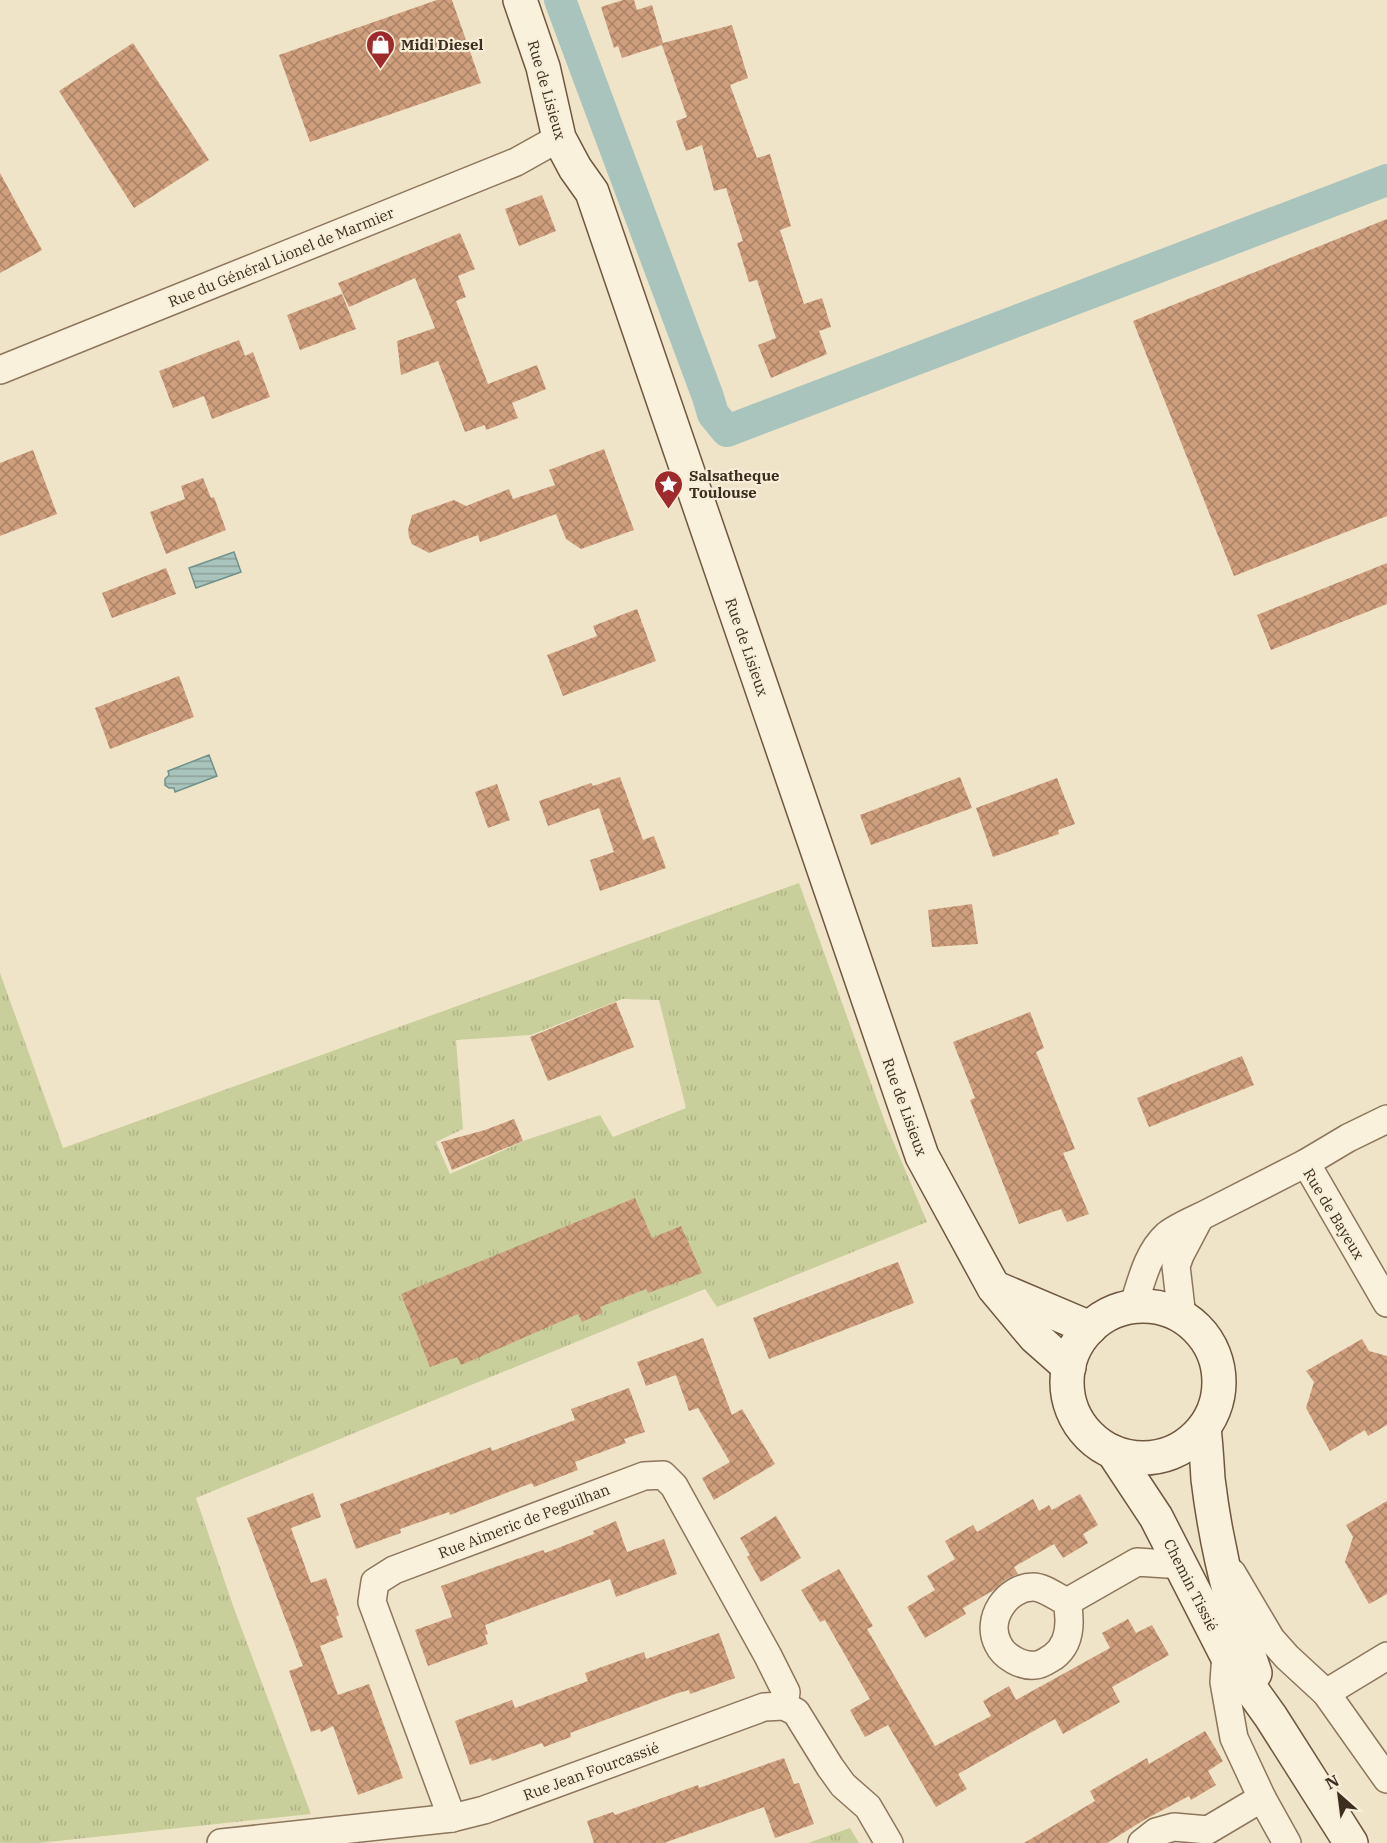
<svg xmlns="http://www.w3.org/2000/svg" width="1387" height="1843" viewBox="0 0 1387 1843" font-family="'IBM Plex Serif',serif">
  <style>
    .grass { fill: url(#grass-tufts); fill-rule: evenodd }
    .water { fill: url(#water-rules); stroke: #6f938a; stroke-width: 1.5 }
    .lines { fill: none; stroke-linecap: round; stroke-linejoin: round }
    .canal { stroke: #a9c4bc; stroke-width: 32 }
    .building { fill: url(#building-cross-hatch) }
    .street-casing { stroke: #8d765c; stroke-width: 30 }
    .secondary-casing { stroke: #6f573f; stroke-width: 36 }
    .street { stroke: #faf1dc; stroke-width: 27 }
    .secondary { stroke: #faf1dc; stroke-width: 33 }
    .labels { text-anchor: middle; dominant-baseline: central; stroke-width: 4.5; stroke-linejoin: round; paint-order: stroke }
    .poi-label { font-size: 15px; font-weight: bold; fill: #3d2e20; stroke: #f7eed8; text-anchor: start }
    .street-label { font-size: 15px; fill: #3d2e20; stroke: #f7eed8 }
  </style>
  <defs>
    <pattern id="grass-tufts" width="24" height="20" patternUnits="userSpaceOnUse" patternTransform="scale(1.5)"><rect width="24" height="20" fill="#c9cf9b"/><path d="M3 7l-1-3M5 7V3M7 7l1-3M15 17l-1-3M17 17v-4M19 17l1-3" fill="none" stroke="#aeb285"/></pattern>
    <pattern id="water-rules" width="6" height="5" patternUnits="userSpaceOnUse" patternTransform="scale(1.5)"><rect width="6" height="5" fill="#a9c4bc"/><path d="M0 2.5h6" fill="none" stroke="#8ba098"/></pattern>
    <pattern id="building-cross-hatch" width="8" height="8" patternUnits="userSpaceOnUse" patternTransform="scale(1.5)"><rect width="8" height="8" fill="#cf9f7d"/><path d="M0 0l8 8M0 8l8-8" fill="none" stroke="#a98266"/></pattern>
  </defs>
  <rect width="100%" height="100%" fill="#f0e4c8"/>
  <g class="grass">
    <path d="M 799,883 L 885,1122 L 927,1222 L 717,1307 L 705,1289 L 196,1498 L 235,1611 L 311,1814 L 39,1843 L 0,1843 L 0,973 L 63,1148 ZM 622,999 L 659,1000 L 686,1108 L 613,1137 L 600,1115 L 526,1140 L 450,1174 L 436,1142 L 463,1129 L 456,1040 L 531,1035 Z"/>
    <path d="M 850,1828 L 859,1843 L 808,1843 Z"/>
  </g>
  <g class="water">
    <path d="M 234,552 L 241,572 L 196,588 L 189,568 Z"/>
    <path d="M 209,755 L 217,776 L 175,792 L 174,788 L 169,788 L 165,785 L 165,779 L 169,775 L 168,771 Z"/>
  </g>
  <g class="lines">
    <path class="canal" d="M 560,0 L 708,397 L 713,414 L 727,431 L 1387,180"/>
  </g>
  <g class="building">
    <path d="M 437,0 L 452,0 L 481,83 L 310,142 L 279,55 Z"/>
    <path d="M 623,0 L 634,0 L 637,10 L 652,5 L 663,43 L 732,25 L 748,78 L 730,85 L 757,158 L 770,154 L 791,226 L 780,230 L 804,304 L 822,298 L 831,327 L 819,331 L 827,354 L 771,378 L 758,345 L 776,338 L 757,280 L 749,282 L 737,243 L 743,241 L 726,188 L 714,191 L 702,145 L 686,151 L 676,121 L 687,117 L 662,45 L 622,58 L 618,46 L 614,48 L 601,7 Z"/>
    <path d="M 133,43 L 209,160 L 134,208 L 59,91 Z"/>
    <path d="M 0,173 L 42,250 L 0,273 Z"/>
    <path d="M 542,195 L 556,231 L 519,246 L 505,209 Z"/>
    <path d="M 1387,219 L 1387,516 L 1234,576 L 1133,321 Z"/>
    <path d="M 460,233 L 475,269 L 458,276 L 466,297 L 456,301 L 488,384 L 537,365 L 546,389 L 512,403 L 518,418 L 486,430 L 485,425 L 465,432 L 438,361 L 401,375 L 397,341 L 435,328 L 415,278 L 349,307 L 338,283 Z"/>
    <path d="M 342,294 L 356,329 L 300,350 L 287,315 Z"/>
    <path d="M 239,340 L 245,356 L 253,352 L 270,397 L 212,419 L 204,396 L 173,408 L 159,371 Z"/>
    <path d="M 604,449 L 634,530 L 581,549 L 566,539 L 556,514 L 480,542 L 478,535 L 429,553 L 412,544 L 409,537 L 408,530 L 412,515 L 454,500 L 466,506 L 509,489 L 513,499 L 555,485 L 549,470 Z"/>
    <path d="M 33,450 L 57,514 L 0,536 L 0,463 Z"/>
    <path d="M 203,478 L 211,498 L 214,497 L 226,530 L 166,554 L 150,512 L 185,499 L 181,486 Z"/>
    <path d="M 1387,563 L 1387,604 L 1271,650 L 1257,615 Z"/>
    <path d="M 166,568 L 176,594 L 112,618 L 102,593 Z"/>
    <path d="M 637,609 L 656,661 L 563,696 L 547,655 L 597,636 L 593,626 Z"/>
    <path d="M 179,676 L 194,717 L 110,749 L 95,708 Z"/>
    <path d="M 620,777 L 643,840 L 654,836 L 666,868 L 600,891 L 590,860 L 614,852 L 599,808 L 548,826 L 539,801 L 591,783 L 593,786 Z"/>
    <path d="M 960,777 L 972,808 L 871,845 L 860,815 Z"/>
    <path d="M 1057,778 L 1075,824 L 1058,830 L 1059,834 L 993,857 L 976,808 Z"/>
    <path d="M 497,784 L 510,820 L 488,828 L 475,792 Z"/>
    <path d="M 972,904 L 978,944 L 932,947 L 928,910 Z"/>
    <path d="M 616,1002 L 634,1047 L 548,1081 L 530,1037 Z"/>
    <path d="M 1030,1012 L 1044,1048 L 1036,1052 L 1075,1149 L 1063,1153 L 1089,1214 L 1067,1222 L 1061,1209 L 1019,1224 L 970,1100 L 975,1098 L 953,1042 Z"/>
    <path d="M 1242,1056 L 1254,1085 L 1149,1127 L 1137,1098 Z"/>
    <path d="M 514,1119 L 523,1141 L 452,1170 L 441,1142 L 485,1130 Z"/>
    <path d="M 635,1198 L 652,1238 L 681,1226 L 702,1273 L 648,1293 L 646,1289 L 600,1307 L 602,1313 L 582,1322 L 578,1314 L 461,1365 L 457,1357 L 430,1367 L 401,1294 Z"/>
    <path d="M 898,1262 L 914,1303 L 769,1359 L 753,1318 Z"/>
    <path d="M 703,1338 L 732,1415 L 742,1409 L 775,1464 L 714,1500 L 702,1478 L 730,1462 L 698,1408 L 689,1411 L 676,1375 L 646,1386 L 637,1362 Z"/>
    <path d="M 1362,1339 L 1369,1351 L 1387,1356 L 1387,1425 L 1368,1436 L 1365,1430 L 1330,1451 L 1306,1408 L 1314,1382 L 1306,1371 Z"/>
    <path d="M 629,1388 L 645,1432 L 624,1439 L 626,1443 L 575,1462 L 578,1470 L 534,1487 L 532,1483 L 450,1515 L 449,1512 L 400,1529 L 401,1533 L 356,1549 L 340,1504 L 491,1447 L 492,1451 L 575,1420 L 571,1409 Z"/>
    <path d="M 313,1493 L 321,1517 L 291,1528 L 311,1583 L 326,1578 L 339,1615 L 336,1617 L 343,1637 L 320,1646 L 338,1695 L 369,1684 L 403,1778 L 358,1795 L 333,1726 L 321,1732 L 320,1729 L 311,1732 L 289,1671 L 303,1666 L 247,1518 Z"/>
    <path d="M 1080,1494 L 1098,1525 L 1083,1534 L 1088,1543 L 1063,1558 L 1054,1544 L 1014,1567 L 1018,1574 L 1005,1580 L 994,1590 L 963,1608 L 966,1614 L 925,1638 L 907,1607 L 935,1590 L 927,1576 L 955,1559 L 945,1541 L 973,1525 L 977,1532 L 1033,1499 L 1039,1511 L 1049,1505 L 1052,1510 Z"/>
    <path d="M 1387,1501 L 1387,1594 L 1369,1604 L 1345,1562 L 1353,1537 L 1346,1525 Z"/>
    <path d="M 776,1516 L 801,1558 L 761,1582 L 747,1557 L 750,1555 L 740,1538 Z"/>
    <path d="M 616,1521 L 627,1552 L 664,1539 L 677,1574 L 616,1597 L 610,1579 L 485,1625 L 488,1634 L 485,1635 L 488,1644 L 428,1666 L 415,1630 L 452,1617 L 441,1586 L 543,1550 L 545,1553 L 594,1534 L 593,1531 Z"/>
    <path d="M 839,1569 L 873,1626 L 867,1629 L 935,1746 L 991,1716 L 983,1701 L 1009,1686 L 1016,1700 L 1110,1648 L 1102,1633 L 1128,1619 L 1136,1633 L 1152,1625 L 1169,1655 L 1112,1687 L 1120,1702 L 1063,1734 L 1055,1719 L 958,1774 L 967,1789 L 936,1807 L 888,1725 L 865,1737 L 850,1710 L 870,1699 L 825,1620 L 820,1622 L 801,1590 Z"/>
    <path d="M 719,1633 L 735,1678 L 690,1694 L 689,1690 L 675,1694 L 570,1733 L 571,1737 L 544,1747 L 542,1743 L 492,1761 L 491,1758 L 470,1765 L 455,1721 L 512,1700 L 515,1708 L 588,1681 L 585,1673 L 644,1652 L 646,1659 Z"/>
    <path d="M 1205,1731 L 1223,1761 L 1208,1771 L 1216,1785 L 1191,1800 L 1189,1796 L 1144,1820 L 1107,1843 L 1024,1843 L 1095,1801 L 1090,1791 L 1147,1758 L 1149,1764 Z"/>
    <path d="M 784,1758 L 794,1784 L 799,1783 L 814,1824 L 775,1838 L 764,1807 L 664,1843 L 594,1843 L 587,1821 L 613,1812 L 615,1815 L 698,1785 L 699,1788 Z"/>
  </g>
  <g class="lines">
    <defs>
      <g id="street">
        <path d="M 0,370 L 516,162 L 559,138"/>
        <path d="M 1306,1163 L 1348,1138 L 1387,1119"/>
        <path d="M 1200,1217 L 1306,1163 L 1387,1303"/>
        <path d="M 1133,1307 C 1141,1283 1147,1253 1167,1235 C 1176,1228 1189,1222 1200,1217 L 1180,1255 L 1176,1266 L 1182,1317"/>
        <path d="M 1232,1573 L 1271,1639 L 1287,1657 L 1326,1693 L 1387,1779"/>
        <path d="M 1067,1602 C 1071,1622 1071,1644 1053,1657 C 1048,1660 1041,1665 1036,1665 C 1022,1667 1004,1657 998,1644 C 985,1619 1007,1587 1033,1587 C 1044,1587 1058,1598 1067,1602 L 1137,1562 L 1182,1565"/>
        <path d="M 1226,1654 L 1224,1682 L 1234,1738 L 1262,1798 L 1287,1843"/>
        <path d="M 1326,1693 L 1387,1656"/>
        <path d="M 452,1818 L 372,1602 L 375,1582 L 394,1570 L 644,1476 L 663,1475 L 674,1486 L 768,1656 L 786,1692 L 784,1706"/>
        <path d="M 221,1843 L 452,1818 L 484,1810 L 764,1707 L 784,1706 L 796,1712 L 830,1767 L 843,1785 L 868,1807 L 889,1843"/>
        <path d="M 1142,1843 L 1156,1832 L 1174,1827 L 1208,1830 L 1262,1798"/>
      </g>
      <g id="secondary">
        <path d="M 520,0 L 543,67 L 559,138 L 575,168 L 592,192 L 922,1156 L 994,1288 L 1035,1337 L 1069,1367"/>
        <path d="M 998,1289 L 1090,1328"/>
        <circle cx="1143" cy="1382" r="76"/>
        <path d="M 1204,1428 C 1206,1445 1207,1462 1208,1479 C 1216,1545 1232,1611 1255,1673"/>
        <path d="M 1113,1452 L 1156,1517 L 1226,1654 L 1271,1717 L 1351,1843"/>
      </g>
    </defs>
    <use href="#street" class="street-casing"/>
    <use href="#secondary" class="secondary-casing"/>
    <use href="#street" class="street"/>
    <use href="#secondary" class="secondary"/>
  </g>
  <defs>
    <symbol id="shop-pin" viewBox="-11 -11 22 30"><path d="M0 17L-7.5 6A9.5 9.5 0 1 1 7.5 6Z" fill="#9e2a2b" stroke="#f7eed8"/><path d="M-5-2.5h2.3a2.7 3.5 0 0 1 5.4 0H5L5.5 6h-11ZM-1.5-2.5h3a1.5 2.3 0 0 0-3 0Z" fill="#fff"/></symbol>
    <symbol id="sight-pin" viewBox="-11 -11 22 30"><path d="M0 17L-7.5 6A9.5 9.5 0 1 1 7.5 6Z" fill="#9e2a2b" stroke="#f7eed8"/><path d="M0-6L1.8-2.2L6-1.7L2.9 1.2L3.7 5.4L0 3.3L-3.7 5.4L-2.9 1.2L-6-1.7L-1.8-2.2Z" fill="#fff"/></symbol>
  </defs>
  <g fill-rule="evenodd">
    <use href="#shop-pin" x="364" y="28" width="33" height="45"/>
    <use href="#sight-pin" x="652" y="468" width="33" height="45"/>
  </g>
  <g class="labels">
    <g class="poi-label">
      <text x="401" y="44">Midi Diesel</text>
      <text x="689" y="475">Salsatheque<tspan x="689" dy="17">Toulouse</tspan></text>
    </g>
    <g class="street-label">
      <text transform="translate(547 90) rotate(74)">Rue de Lisieux</text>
      <text transform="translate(281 257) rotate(-22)">Rue du Général Lionel de Marmier</text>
      <text transform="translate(747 647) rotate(71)">Rue de Lisieux</text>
      <text transform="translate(905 1107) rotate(70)">Rue de Lisieux</text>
      <text transform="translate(1334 1214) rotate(59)">Rue de Bayeux</text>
      <text transform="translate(524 1521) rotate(-21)">Rue Aimeric de Peguilhan</text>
      <text transform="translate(1191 1585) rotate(63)">Chemin Tissié</text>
      <text transform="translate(591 1771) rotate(-20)">Rue Jean Fourcassié</text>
    </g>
  </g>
  <g transform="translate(1339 1795) rotate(332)" stroke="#f7eed8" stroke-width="4.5" paint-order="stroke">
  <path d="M0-4.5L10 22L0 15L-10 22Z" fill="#3d2e20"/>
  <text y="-9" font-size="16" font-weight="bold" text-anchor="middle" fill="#3d2e20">N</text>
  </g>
</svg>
